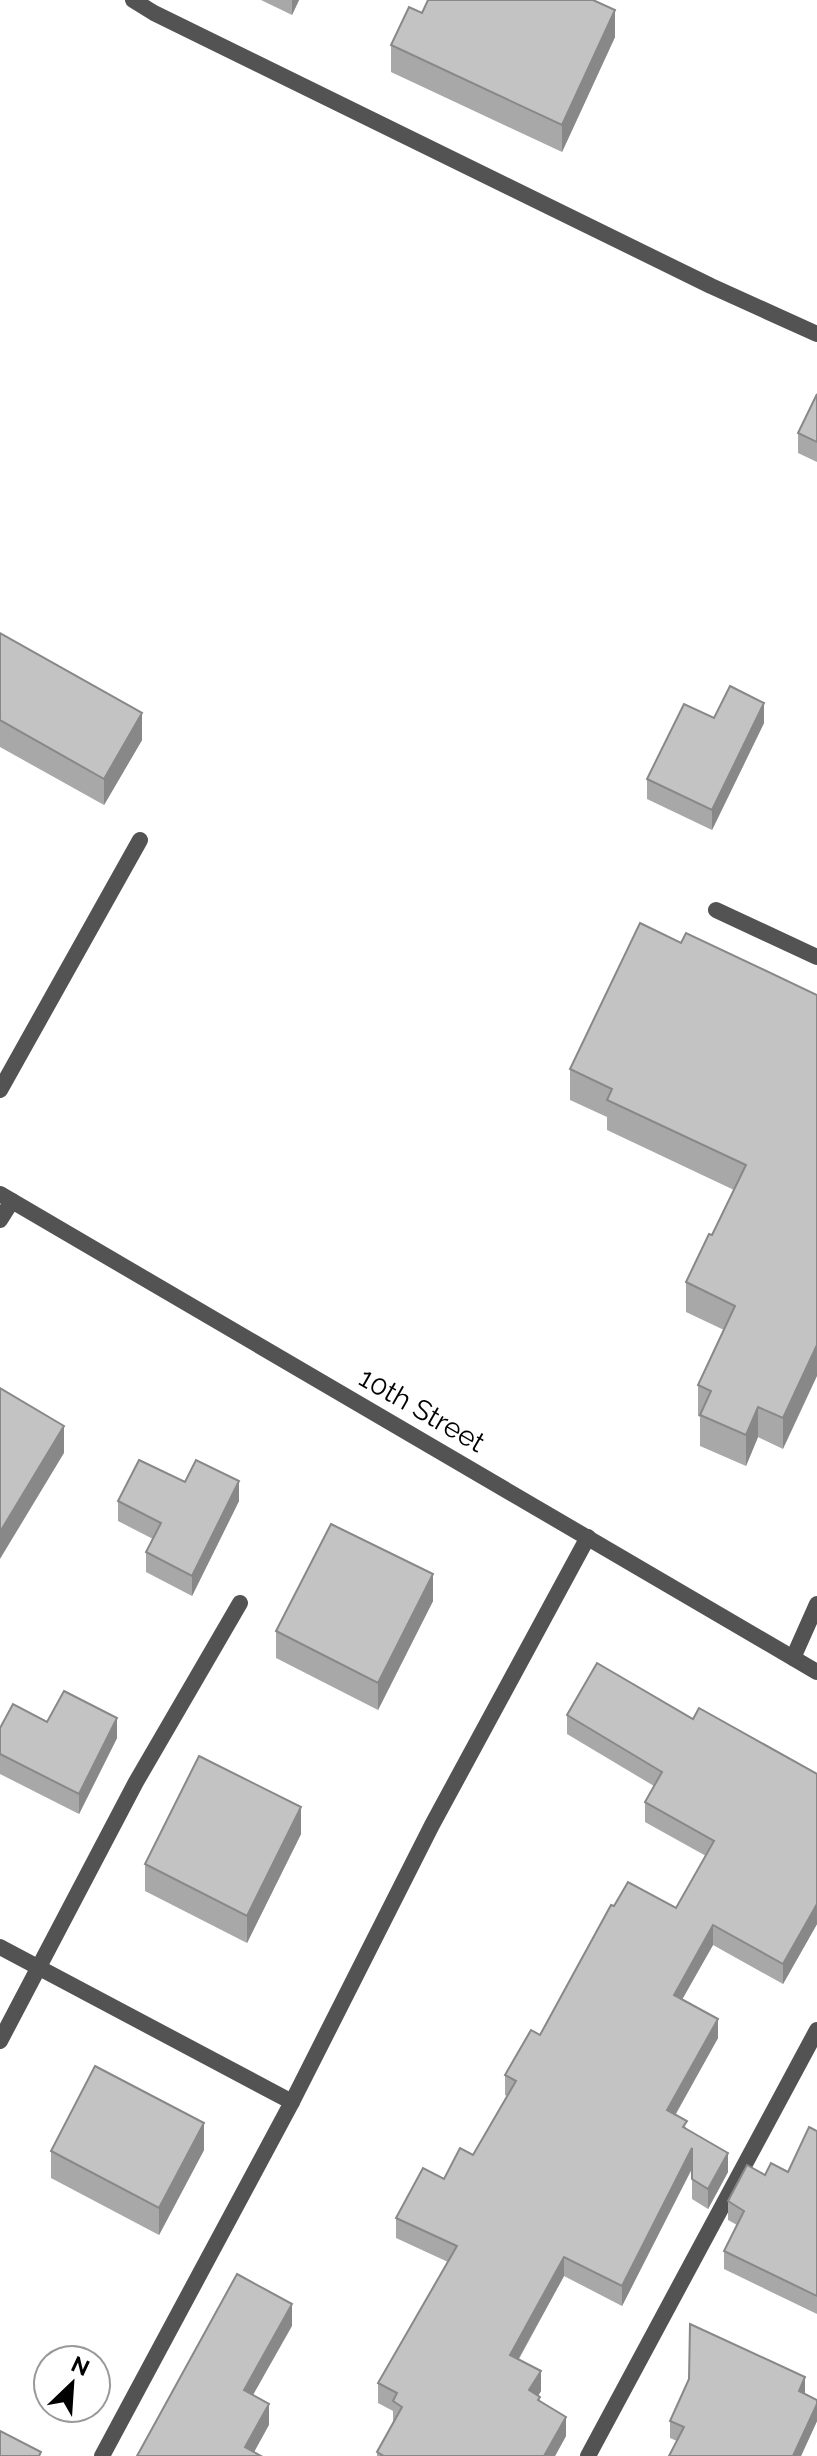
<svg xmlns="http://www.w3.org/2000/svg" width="817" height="2456" viewBox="0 0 817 2456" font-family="Raleway,sans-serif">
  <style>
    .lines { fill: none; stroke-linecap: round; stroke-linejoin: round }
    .street { stroke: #535353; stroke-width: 16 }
    .wall { fill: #a8a8a8 }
    .shaded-wall { fill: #888 }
    .building { fill: #c3c3c3; stroke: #888; stroke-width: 2 }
    .labels { text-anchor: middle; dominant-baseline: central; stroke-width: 6; stroke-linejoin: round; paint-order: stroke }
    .street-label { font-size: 28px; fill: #000; stroke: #fff }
  </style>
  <rect width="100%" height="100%" fill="#fff"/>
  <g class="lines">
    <g class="street">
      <path d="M 133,0 L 154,13 L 711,286 L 817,334"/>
      <path d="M 716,910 L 817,957"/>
      <path d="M 0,1090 L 140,840"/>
      <path d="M 0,1194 L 817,1672"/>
      <path d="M 0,1220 L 12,1201"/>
      <path d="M 793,1658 L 817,1604"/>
      <path d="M 0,1947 L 292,2102"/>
      <path d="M 0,2041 L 136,1782 L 240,1603"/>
      <path d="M 102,2456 L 292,2102 L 432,1825 L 588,1537"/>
      <path d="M 588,2456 L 817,2030"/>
    </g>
  </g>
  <g class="wall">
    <path d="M 261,0 L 299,0 L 292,15 Z"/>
    <path d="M 615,37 L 562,152 L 391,72 L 391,45 Z"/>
    <path d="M 817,394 L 817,462 L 798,453 L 798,433 Z"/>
    <path d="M 0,633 L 142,740 L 104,805 L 0,747 Z"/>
    <path d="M 714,718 L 764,723 L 712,830 L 647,799 L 647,779 Z"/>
    <path d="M 681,943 L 817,995 L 783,1449 L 758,1437 L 746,1466 L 700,1446 L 700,1417 L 698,1416 L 698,1385 L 724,1330 L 686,1312 L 686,1282 L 712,1235 L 734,1190 L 607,1130 L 607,1117 L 570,1100 L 570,1069 Z"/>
    <path d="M 185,1482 L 239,1501 L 192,1596 L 146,1572 L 146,1552 L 153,1539 L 118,1521 L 118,1501 Z"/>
    <path d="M 433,1601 L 378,1710 L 276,1658 L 276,1631 Z"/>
    <path d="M 567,1715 L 693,1719 L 817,1774 L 817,1924 L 783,1984 L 713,1945 L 682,1999 L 718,2038 L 676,2114 L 687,2129 L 728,2172 L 708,2209 L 692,2199 L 692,2169 L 622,2306 L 564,2276 L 519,2359 L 541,2391 L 538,2396 L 540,2401 L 566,2436 L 555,2456 L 377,2456 L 377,2452 L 394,2421 L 393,2421 L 393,2411 L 378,2403 L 378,2383 L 448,2262 L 396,2238 L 396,2218 L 473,2155 L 507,2096 L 505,2095 L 505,2075 L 540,2035 L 614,1906 L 676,1908 L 706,1856 L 645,1822 L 645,1802 L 654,1786 L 567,1734 Z"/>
    <path d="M 47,1722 L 117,1738 L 79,1814 L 0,1774 L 0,1728 Z"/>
    <path d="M 301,1834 L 247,1943 L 145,1891 L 145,1864 Z"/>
    <path d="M 817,2131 L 817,2314 L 724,2269 L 724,2251 L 737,2225 L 728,2220 L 728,2201 L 765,2175 L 788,2172 Z"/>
    <path d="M 204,2150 L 159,2235 L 51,2178 L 51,2151 Z"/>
    <path d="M 805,2394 L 817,2421 L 801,2456 L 669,2456 L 677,2441 L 670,2438 L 670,2421 Z"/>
  </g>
  <g class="shaded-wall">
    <path d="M 292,0 L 299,0 L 292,15 Z"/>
    <path d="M 615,10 L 615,37 L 562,152 L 562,125 Z"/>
    <path d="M 764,703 L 764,723 L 712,830 L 712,810 Z"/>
    <path d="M 142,713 L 142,740 L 104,805 L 104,779 Z"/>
    <path d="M 817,1345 L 817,1376 L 783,1449 L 783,1418 Z"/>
    <path d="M 758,1407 L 758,1437 L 746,1466 L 746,1435 Z"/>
    <path d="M 64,1426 L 64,1453 L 0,1559 L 0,1532 Z"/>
    <path d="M 239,1481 L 239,1501 L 192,1596 L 192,1576 Z"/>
    <path d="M 433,1574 L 433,1601 L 378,1710 L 378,1683 Z"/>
    <path d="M 117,1718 L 117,1738 L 79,1814 L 79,1794 Z"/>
    <path d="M 301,1807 L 301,1834 L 247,1943 L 247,1916 Z"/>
    <path d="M 817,1904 L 817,1924 L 783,1984 L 783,1964 Z"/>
    <path d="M 713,1925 L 713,1945 L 674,2014 L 674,1995 Z"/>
    <path d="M 718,2019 L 718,2038 L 667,2129 L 667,2110 Z"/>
    <path d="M 204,2123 L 204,2150 L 159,2235 L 159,2208 Z"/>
    <path d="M 692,2148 L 692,2168 L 622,2306 L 622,2286 Z"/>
    <path d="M 728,2153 L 728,2172 L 708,2209 L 708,2189 Z"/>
    <path d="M 564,2257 L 564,2276 L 510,2374 L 510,2355 Z"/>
    <path d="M 292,2304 L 292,2326 L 244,2411 L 244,2390 Z"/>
    <path d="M 541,2371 L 541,2391 L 529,2410 L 529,2390 Z"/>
    <path d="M 805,2377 L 805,2394 L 799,2391 Z"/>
    <path d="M 269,2404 L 269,2425 L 252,2456 L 245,2447 Z"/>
    <path d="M 817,2404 L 817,2421 L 801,2456 L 793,2456 Z"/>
    <path d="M 566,2417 L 566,2436 L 555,2456 L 544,2456 Z"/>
  </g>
  <g class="building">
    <path d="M 428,0 L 593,0 L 615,10 L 562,125 L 391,45 L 409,7 L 422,13 Z"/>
    <path d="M 817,394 L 817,442 L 798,433 Z"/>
    <path d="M 0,633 L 142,713 L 104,779 L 0,720 Z"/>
    <path d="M 730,686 L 764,703 L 712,810 L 647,779 L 684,704 L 714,718 Z"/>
    <path d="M 640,923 L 681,943 L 686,933 L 817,995 L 817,1345 L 783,1418 L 758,1407 L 746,1435 L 700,1415 L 711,1391 L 698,1385 L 735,1306 L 686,1282 L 709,1234 L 712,1235 L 746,1165 L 607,1100 L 612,1089 L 570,1069 Z"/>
    <path d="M 0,1388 L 64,1426 L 0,1532 Z"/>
    <path d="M 139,1460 L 185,1482 L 196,1460 L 239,1481 L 192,1576 L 146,1552 L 161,1523 L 118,1501 Z"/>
    <path d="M 331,1524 L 433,1574 L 378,1683 L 276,1631 Z"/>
    <path d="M 597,1663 L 693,1719 L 699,1708 L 817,1774 L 817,1904 L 783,1964 L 713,1925 L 674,1995 L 718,2019 L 667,2110 L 687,2121 L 683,2127 L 728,2153 L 708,2189 L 692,2179 L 692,2148 L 622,2286 L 564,2257 L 510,2355 L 541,2371 L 529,2390 L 540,2397 L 538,2400 L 566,2417 L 544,2456 L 381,2456 L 382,2455 L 377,2452 L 402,2407 L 393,2401 L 397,2393 L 378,2383 L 457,2246 L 396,2218 L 423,2168 L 444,2179 L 460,2148 L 473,2155 L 516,2081 L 505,2075 L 531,2030 L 540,2035 L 611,1905 L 614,1906 L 628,1882 L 676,1908 L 714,1841 L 645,1802 L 662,1772 L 567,1715 Z"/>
    <path d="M 64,1691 L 117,1718 L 79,1794 L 0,1754 L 0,1728 L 13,1704 L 47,1722 Z"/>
    <path d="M 199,1756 L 301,1807 L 247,1916 L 145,1864 Z"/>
    <path d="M 95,2066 L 204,2123 L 159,2208 L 51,2151 Z"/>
    <path d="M 809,2127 L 817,2131 L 817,2296 L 724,2251 L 744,2211 L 728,2201 L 747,2165 L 765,2175 L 771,2163 L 788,2172 Z"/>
    <path d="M 237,2274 L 292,2304 L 244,2390 L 269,2404 L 245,2447 L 261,2456 L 137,2456 Z"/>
    <path d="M 690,2324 L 805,2377 L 799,2391 L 817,2400 L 817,2404 L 793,2456 L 669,2456 L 684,2427 L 670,2421 L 689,2379 Z"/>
    <path d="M 0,2431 L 41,2452 L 39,2456 L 0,2456 Z"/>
  </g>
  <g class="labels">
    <g class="street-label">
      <text transform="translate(422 1410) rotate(30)">10th Street</text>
    </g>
  </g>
  <g transform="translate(72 2384) rotate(25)"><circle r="38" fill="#ffffff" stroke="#999999" stroke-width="2"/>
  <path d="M0-6L14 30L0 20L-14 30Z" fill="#000000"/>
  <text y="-12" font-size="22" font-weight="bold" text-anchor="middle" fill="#000000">N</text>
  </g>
</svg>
